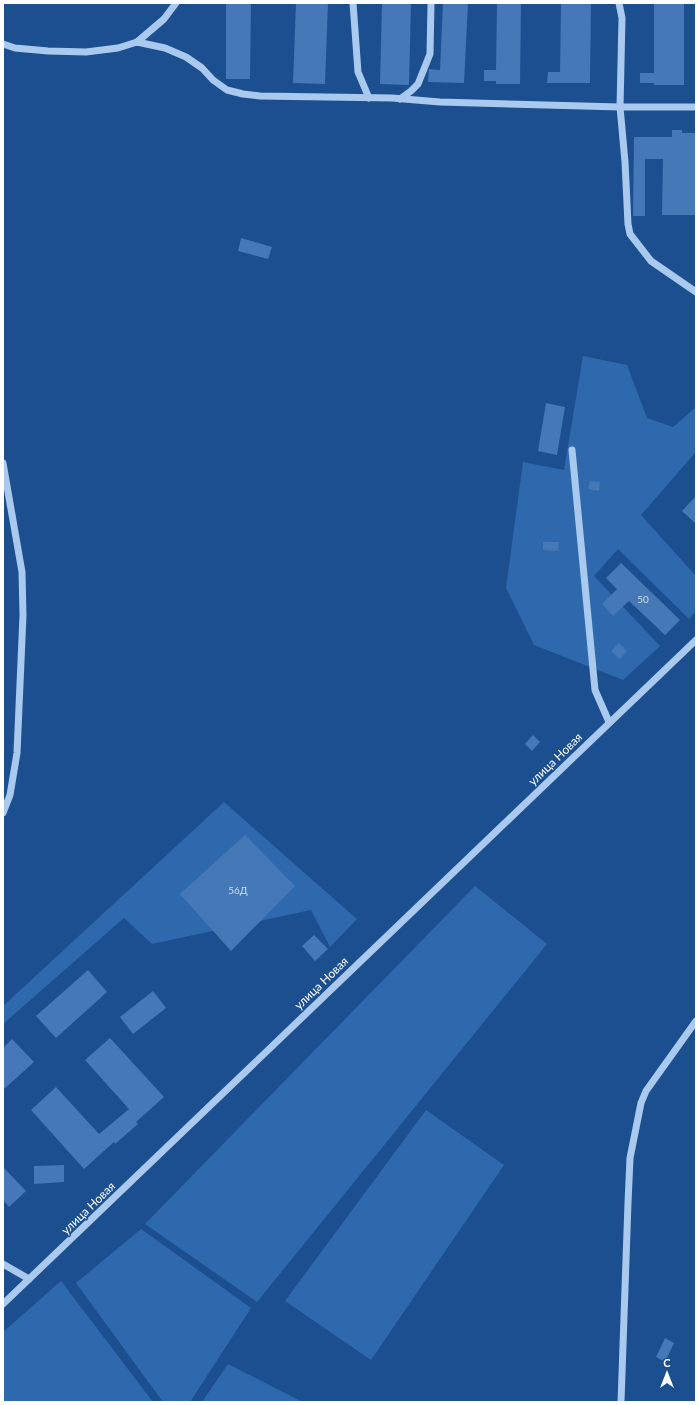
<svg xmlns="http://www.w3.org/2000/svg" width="699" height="1405" viewBox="0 0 699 1405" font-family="Lato,sans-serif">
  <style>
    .green { fill: #2e69ad }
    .building { fill: #4478b7 }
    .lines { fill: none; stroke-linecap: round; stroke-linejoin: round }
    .minor { stroke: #a9c9ee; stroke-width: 7 }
    .labels { text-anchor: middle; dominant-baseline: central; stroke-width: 3; stroke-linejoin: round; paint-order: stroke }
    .number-label { font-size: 10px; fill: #d0dded }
    .street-label { font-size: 12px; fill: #fff; stroke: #1b4f8f }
  </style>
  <rect width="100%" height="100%" fill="#1b4f8f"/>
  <g class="green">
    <path d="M 583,356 L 627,365 L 647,418 L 673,427 L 696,407 L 696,452 L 641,515 L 696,576 L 696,611 L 689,619 L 618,549 L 594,576 L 660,646 L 623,680 L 534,645 L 506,588 L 523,462 L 564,470 Z"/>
    <path d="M 224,802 L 357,919 L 330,947 L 311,910 L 152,944 L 124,918 L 3,1024 L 3,1006 Z"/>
    <path d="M 475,886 L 547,944 L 257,1302 L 145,1224 Z"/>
    <path d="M 426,1110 L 504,1165 L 371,1360 L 285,1301 Z"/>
    <path d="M 141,1229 L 251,1308 L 190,1402 L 163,1402 L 76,1283 Z"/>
    <path d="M 61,1281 L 153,1402 L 3,1402 L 3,1332 Z"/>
    <path d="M 228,1364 L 303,1402 L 202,1402 Z"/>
  </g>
  <g class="building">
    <path d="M 226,3 L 251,3 L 250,79 L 226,79 Z"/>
    <path d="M 296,3 L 328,3 L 325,84 L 293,83 Z"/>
    <path d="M 382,3 L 411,3 L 409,85 L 380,84 Z"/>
    <path d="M 443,3 L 468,3 L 464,83 L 428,82 L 429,69 L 440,70 Z"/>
    <path d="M 497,3 L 521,3 L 520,84 L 496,84 L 496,81 L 484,81 L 484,70 L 496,70 Z"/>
    <path d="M 561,3 L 591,3 L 590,83 L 547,83 L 548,72 L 560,72 Z"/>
    <path d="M 654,3 L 684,3 L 684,85 L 654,85 L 654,83 L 640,83 L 640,73 L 654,73 Z"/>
    <path d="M 672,130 L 682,130 L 682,133 L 696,133 L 696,215 L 662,215 L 663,159 L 645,159 L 645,216 L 633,216 L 634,137 L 672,137 Z"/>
    <path d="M 241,238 L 272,247 L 268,259 L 238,251 Z"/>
    <path d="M 546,403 L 565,407 L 557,455 L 538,451 Z"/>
    <path d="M 590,481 L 600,482 L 599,491 L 588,489 Z"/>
    <path d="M 696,496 L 696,524 L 682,511 Z"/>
    <path d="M 543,542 L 559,542 L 558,551 L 543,550 Z"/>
    <path d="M 621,563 L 680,620 L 665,635 L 629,601 L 613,616 L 602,604 L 617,589 L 606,578 Z"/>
    <path d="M 619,643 L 627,651 L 620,659 L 611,651 Z"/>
    <path d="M 533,735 L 540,742 L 532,751 L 525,744 Z"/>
    <path d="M 245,835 L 295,886 L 231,951 L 180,894 Z"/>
    <path d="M 314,935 L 328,949 L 315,961 L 302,946 Z"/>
    <path d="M 88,970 L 107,992 L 56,1038 L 36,1016 Z"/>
    <path d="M 153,991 L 166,1008 L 133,1034 L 120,1017 Z"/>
    <path d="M 110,1038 L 164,1097 L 136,1122 L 138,1124 L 115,1144 L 114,1142 L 84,1169 L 31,1110 L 56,1087 L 99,1134 L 129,1109 L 85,1060 Z"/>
    <path d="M 12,1039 L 34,1062 L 3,1090 L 3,1048 Z"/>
    <path d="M 64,1165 L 64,1182 L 34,1184 L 34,1166 Z"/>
    <path d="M 3,1167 L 26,1191 L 9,1207 L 3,1200 Z"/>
    <path d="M 665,1338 L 674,1343 L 665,1362 L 656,1357 Z"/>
  </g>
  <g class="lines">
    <g class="minor">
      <path d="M 353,3 L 358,72 L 369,98"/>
      <path d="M 619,3 L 622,18 L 620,107 L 625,162 L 628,224 L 630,234 L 651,261 L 696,292"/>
      <path d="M 137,42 L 164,19 L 176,3"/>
      <path d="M 3,44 L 15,48 L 48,51 L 86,52 L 118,48 L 137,42 L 165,48 L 186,57 L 202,68 L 213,80 L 227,90 L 243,94 L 260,96 L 392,98 L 440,102 L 620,107 L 696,107"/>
      <path d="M 400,99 L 411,91 L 418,84 L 430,54 L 431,3"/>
      <path d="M 572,450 L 595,690 L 609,722"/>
      <path d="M 3,463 L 22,572 L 23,615 L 17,753 L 10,795 L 3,813"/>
      <path d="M 3,1264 L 29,1279"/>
      <path d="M 3,1304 L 696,640"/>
      <path d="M 621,1402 L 628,1203 L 630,1158 L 641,1103 L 646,1091 L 696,1021"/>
    </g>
  </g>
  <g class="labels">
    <g class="number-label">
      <text x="643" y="599">50</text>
      <text x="238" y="890">56Д</text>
    </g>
    <g class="street-label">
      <text transform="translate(555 759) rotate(-44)">улица Новая</text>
      <text transform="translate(321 983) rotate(-44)">улица Новая</text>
      <text transform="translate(88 1208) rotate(-44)">улица Новая</text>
    </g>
  </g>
  <rect width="699" height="1405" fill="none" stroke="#ffffff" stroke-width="8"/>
  <g transform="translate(667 1373)" stroke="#1b4f8f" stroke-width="3" paint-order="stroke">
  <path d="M0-3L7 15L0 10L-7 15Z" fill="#ffffff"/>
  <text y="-6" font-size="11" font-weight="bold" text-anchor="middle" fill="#ffffff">С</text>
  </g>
</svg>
